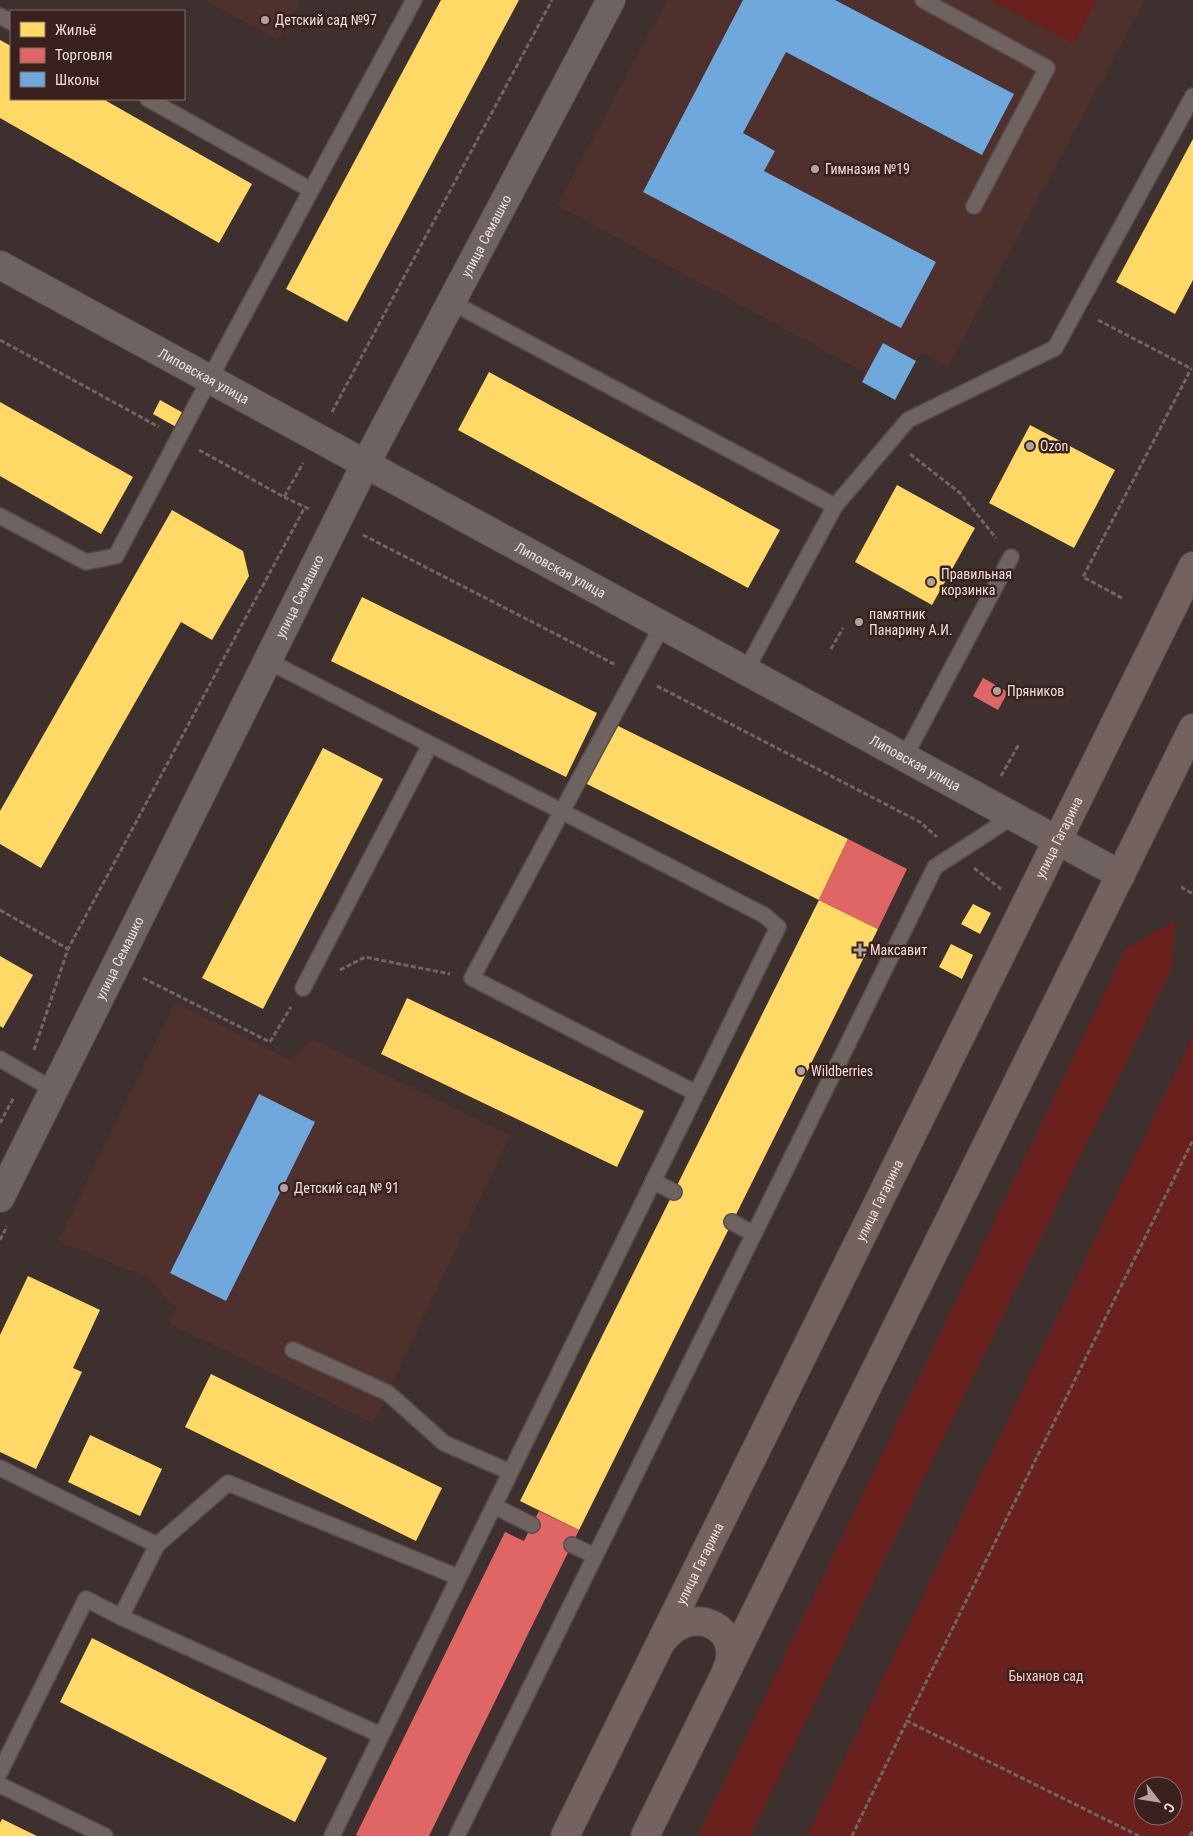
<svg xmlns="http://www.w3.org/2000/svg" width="1193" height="1836" viewBox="0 0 1193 1836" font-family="'Roboto Condensed',sans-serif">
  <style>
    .built { fill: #4e312d }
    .green { fill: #6a201c; fill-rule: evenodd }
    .homes { fill: #ffd966 }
    .shops { fill: #e06666 }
    .schools { fill: #6fa8dc }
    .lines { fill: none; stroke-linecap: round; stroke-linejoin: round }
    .lane-casing { stroke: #584c4b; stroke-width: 18 }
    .street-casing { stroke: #584c4b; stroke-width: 30 }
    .primary-casing { stroke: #584c4b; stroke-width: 30 }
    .path { stroke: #706664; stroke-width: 3; stroke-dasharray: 5 2.5; stroke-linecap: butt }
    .lane { stroke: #6e6360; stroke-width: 15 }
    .street { stroke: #6e6360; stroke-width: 28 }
    .primary { stroke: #736260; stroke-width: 28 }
    .poi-dot { fill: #b1a29f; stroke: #39211e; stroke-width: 2 }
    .labels { text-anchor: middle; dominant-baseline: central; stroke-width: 5; stroke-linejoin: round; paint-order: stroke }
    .poi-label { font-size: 14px; fill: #efdfdc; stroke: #39211e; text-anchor: start }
    .street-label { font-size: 14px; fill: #efdfdc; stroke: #39211e }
    .park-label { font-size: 14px; fill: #fbc8c1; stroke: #39211e }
  </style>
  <rect width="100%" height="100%" fill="#3e302e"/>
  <g class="built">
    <path d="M 205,0 L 301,0 L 278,40 Z"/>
    <path d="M 667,0 L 1145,0 L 948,367 L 921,352 L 895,400 L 862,382 L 866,373 L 557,205 Z"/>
    <path d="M 175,1002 L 290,1060 L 313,1039 L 510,1136 L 373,1423 L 169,1323 L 176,1308 L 147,1277 L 58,1241 Z"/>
  </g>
  <g class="green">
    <path d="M 990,0 L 1097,0 L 1074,44 Z"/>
    <path d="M 1175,921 L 1172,968 L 750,1836 L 698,1836 L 1126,948 Z"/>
    <path d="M 1193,1036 L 1193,1836 L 807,1836 ZM 1143,1786 L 1173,1786 L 1173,1816 L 1143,1816 Z"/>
  </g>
  <g class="homes">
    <path d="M 441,0 L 519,0 L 347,322 L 286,289 Z"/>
    <path d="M 0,40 L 11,46 L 11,99 L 103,99 L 252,184 L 219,243 L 0,118 Z"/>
    <path d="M 1193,139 L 1193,280 L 1175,314 L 1116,282 Z"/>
    <path d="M 489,372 L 780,530 L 748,588 L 458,430 Z"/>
    <path d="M 160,400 L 185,414 L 178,428 L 153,414 Z"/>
    <path d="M 0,402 L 133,477 L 101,534 L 0,476 Z"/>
    <path d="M 1030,425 L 1115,470 L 1074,548 L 989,503 Z"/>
    <path d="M 897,485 L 975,528 L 932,605 L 855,562 Z"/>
    <path d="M 172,510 L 243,551 L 249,576 L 212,640 L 181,622 L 41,868 L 0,844 L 0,811 Z"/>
    <path d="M 362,597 L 597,713 L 566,777 L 331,661 Z"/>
    <path d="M 614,724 L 848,839 L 819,900 L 585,783 Z"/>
    <path d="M 323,748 L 383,779 L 263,1009 L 202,978 Z"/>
    <path d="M 819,900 L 878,929 L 579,1530 L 520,1501 Z"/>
    <path d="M 973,904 L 991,913 L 980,934 L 961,924 Z"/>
    <path d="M 951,944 L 973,955 L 962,979 L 939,967 Z"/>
    <path d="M 0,956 L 33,975 L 3,1028 L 0,1026 Z"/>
    <path d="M 407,998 L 644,1111 L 617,1167 L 381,1054 Z"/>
    <path d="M 28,1276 L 100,1310 L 73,1368 L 82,1372 L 36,1469 L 0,1452 L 0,1335 Z"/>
    <path d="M 211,1374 L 442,1488 L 416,1541 L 185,1427 Z"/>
    <path d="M 90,1435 L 162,1469 L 140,1516 L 68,1482 Z"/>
    <path d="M 92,1638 L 327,1758 L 295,1822 L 60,1702 Z"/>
    <path d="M 2,1819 L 37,1836 L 0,1836 L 0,1823 Z"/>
  </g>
  <g class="shops">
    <path d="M 983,678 L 1008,692 L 998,710 L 973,696 Z"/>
    <path d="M 848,839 L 907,869 L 878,929 L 819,900 Z"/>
    <path d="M 539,1511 L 579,1530 L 429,1836 L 359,1836 L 356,1835 L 505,1532 L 524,1541 Z"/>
  </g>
  <g class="schools">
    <path d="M 743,0 L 835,0 L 1014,94 L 982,155 L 786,52 L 743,133 L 775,151 L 764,171 L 936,262 L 901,328 L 643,192 Z"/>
    <path d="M 883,343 L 916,361 L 895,400 L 862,382 Z"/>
    <path d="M 259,1094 L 315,1122 L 226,1301 L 170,1273 Z"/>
  </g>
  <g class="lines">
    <defs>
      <g id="lane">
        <path d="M 923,0 L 1047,68 L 974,206"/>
        <path d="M 0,16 L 11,22"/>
        <path d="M 148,99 L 311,190"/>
        <path d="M 451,302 L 835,506 L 908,420 L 1055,348 L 1193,96"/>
        <path d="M 0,516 L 86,562 L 116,556 L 234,333 L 414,0"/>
        <path d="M 662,626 L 472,978 L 696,1093"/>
        <path d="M 268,661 L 764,915 L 778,927 L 332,1836"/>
        <path d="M 745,672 L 835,506"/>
        <path d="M 904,758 L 1011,557"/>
        <path d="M 303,988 L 430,745"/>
        <path d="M 0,1059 L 54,1090"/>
        <path d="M 653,1181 L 674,1192"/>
        <path d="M 732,1222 L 754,1234"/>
        <path d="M 293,1350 L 388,1393 L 444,1443 L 510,1472"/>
        <path d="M 0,1468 L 157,1545 L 228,1483 L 458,1577"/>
        <path d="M 494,1506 L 532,1525"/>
        <path d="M 157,1545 L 121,1617 L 381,1735"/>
        <path d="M 572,1545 L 595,1556"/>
        <path d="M 0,1772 L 86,1599 L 121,1617"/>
        <path d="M 0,1785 L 105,1836"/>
        <path d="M 457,1836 L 935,867 L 1012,817"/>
      </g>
      <g id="street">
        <path id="s1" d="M 0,265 L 1121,875"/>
        <path id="s2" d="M 0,1198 L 365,465 L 611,0"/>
      </g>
      <g id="primary">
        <path d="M 663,1640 C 693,1601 744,1629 727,1669"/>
        <path id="s3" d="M 565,1836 L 1193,566"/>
        <path d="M 645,1836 L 1193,728"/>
      </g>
    </defs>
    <use href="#lane" class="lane-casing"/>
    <use href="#street" class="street-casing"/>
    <use href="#primary" class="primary-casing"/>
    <g class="path">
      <path d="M 1098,320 L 1192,369"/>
      <path d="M 0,340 L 159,427"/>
      <path d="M 332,412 L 552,0"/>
      <path d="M 199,450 L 284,497 L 303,463"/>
      <path d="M 910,454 L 960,493 L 996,538"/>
      <path d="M 284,497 L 311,510"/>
      <path d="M 363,535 L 616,665"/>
      <path d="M 1122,598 L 1083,577 L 1191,369"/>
      <path d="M 831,649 L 843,628"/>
      <path d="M 657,686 L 920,822 L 937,837"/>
      <path d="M 1001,776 L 1019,744"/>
      <path d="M 974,868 L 1001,889"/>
      <path d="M 1181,887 L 1193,894"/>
      <path d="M 0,910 L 68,949"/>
      <path d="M 340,970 L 365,957 L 450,974"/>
      <path d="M 143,978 L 270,1042 L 291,1007"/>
      <path d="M 34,1050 L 68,949 L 305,507"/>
      <path d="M 0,1123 L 14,1097"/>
      <path d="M 0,1240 L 7,1226"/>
      <path d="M 852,1836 L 907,1721"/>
      <path d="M 1139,1836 L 907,1721 L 1193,1140"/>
      <path d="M 1190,1836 L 1193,1830"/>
    </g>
    <use href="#lane" class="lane"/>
    <use href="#street" class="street"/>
    <use href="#primary" class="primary"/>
  </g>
  <g class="poi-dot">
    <circle cx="265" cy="20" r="5"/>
    <circle cx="815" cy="169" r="5"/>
    <circle cx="1030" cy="446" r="5"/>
    <circle cx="931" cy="582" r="5"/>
    <circle cx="859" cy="622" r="5"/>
    <circle cx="997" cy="691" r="5"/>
    <path d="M857.5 942.5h5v5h5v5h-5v5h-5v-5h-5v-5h5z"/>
    <circle cx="801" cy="1071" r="5"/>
    <circle cx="284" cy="1188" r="5"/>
  </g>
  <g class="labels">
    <g class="poi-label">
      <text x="275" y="20">Детский сад №97</text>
      <text x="825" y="169">Гимназия №19</text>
      <text x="1040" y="446">Ozon</text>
      <text x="941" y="574">Правильная<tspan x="941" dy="16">корзинка</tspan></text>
      <text x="869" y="614">памятник<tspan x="869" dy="16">Панарину А.И.</tspan></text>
      <text x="1007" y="691">Пряников</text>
      <text x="870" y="950">Максавит</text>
      <text x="811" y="1071">Wildberries</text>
      <text x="294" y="1188">Детский сад № 91</text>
    </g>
    <g class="street-label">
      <text stroke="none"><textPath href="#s2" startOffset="1078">улица Семашко</textPath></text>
      <text stroke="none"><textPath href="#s1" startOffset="232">Липовская улица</textPath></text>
      <text stroke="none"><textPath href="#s1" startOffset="638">Липовская улица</textPath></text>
      <text stroke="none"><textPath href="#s2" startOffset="672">улица Семашко</textPath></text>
      <text stroke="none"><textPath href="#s1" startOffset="1042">Липовская улица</textPath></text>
      <text stroke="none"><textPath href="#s3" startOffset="1114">улица Гагарина</textPath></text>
      <text stroke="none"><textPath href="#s2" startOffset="268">улица Семашко</textPath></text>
      <text stroke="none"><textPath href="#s3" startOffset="709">улица Гагарина</textPath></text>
      <text stroke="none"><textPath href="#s3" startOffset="304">улица Гагарина</textPath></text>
    </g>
    <g class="park-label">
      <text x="1046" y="1676">Быханов сад</text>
    </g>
  </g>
  <rect x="10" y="10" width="175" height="90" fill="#39211e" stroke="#826d6a"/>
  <rect x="20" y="22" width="25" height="15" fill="#ffd966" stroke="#826d6a"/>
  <text x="55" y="35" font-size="15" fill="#efdfdc">Жильё</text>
  <rect x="20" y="48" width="25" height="15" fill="#e06666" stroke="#826d6a"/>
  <text x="55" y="60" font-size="15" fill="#efdfdc">Торговля</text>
  <rect x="20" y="72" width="25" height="15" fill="#6fa8dc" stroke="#826d6a"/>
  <text x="55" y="85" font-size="15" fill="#efdfdc">Школы</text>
  <g transform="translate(1158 1801) rotate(121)"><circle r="24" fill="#39211e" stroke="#826d6a"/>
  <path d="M0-4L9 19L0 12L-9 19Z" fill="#b1a29f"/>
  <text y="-8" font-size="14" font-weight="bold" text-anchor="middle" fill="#efdfdc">С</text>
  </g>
</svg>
